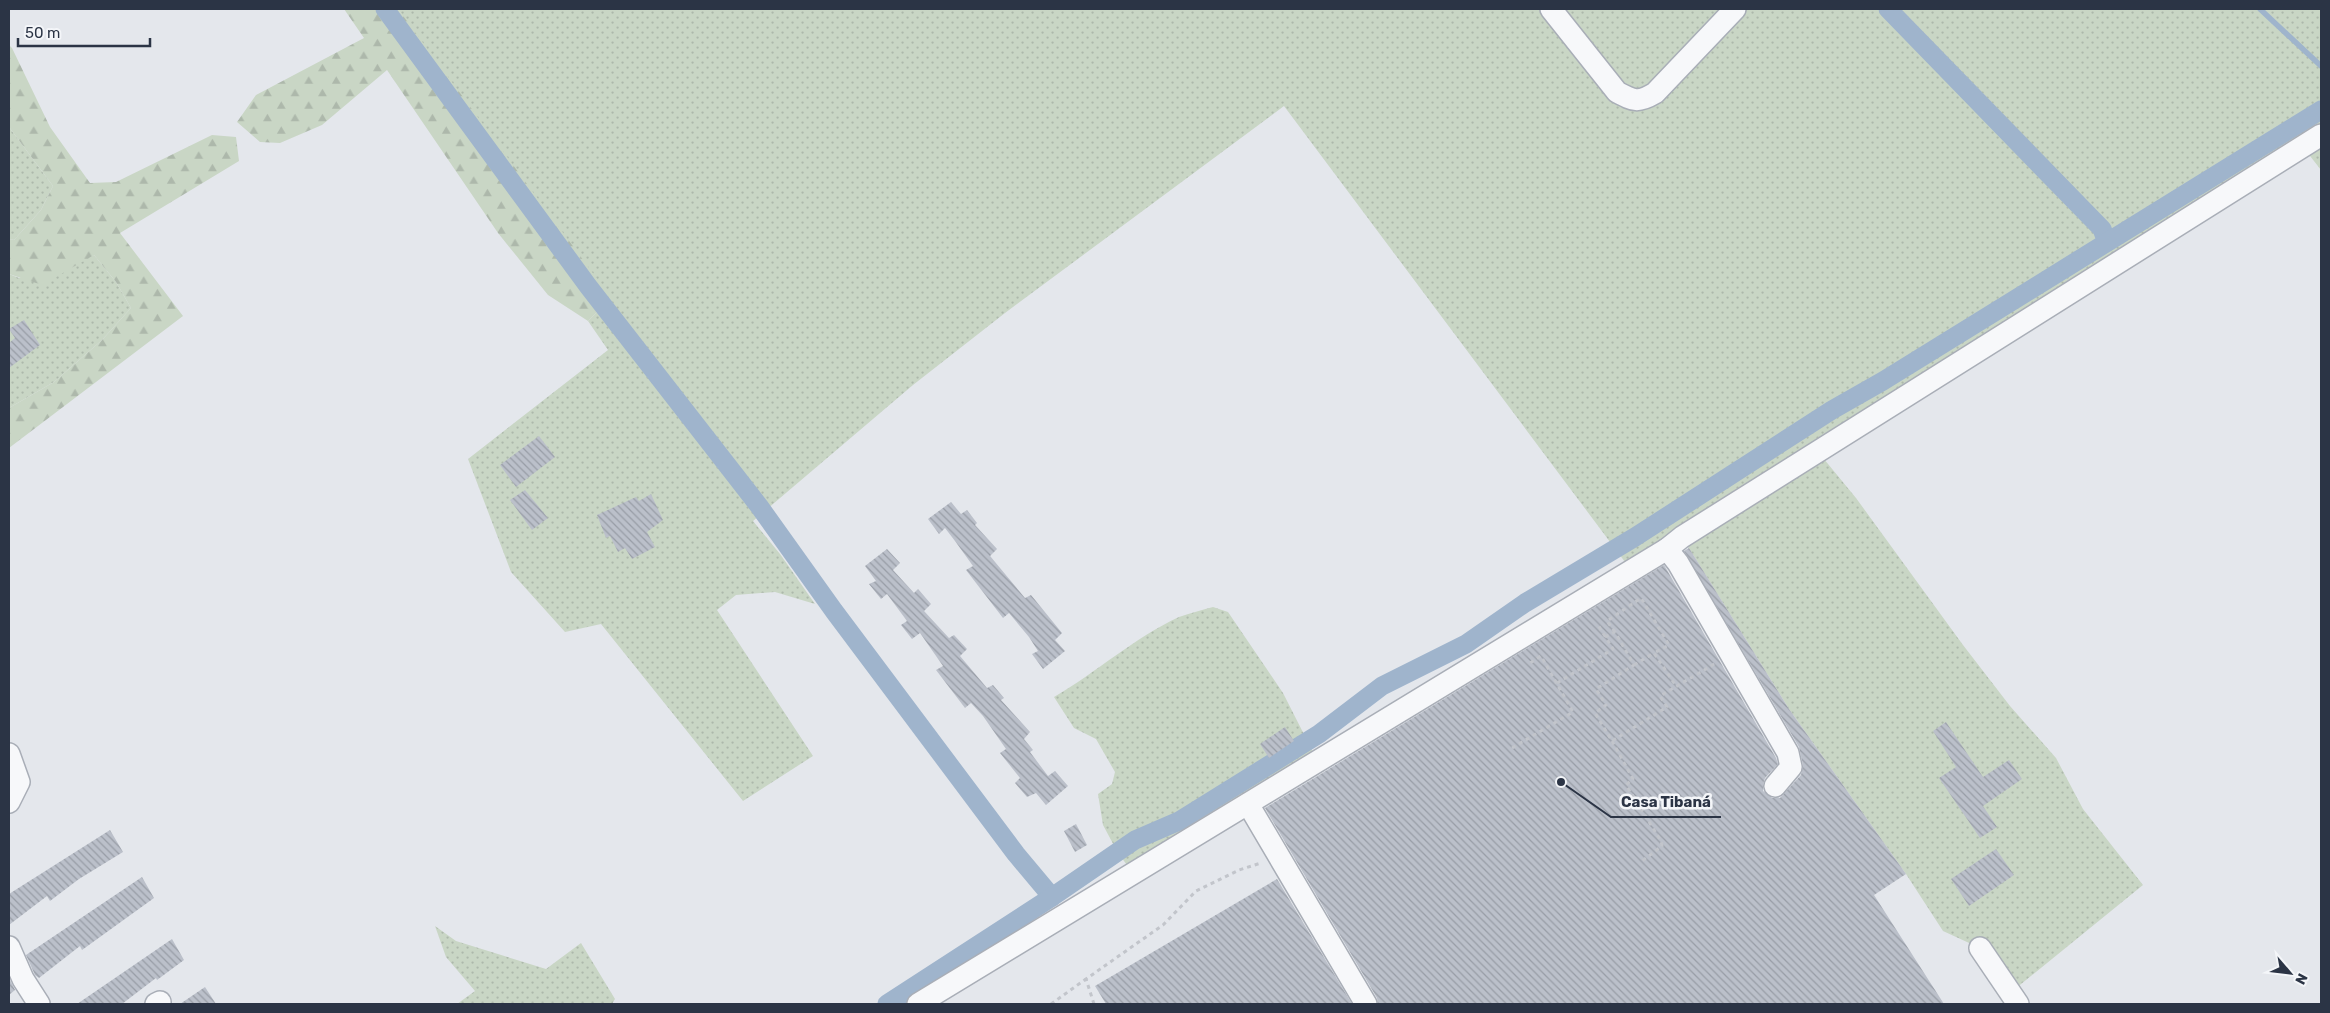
<svg xmlns="http://www.w3.org/2000/svg" width="2330" height="1013" viewBox="0 0 2330 1013" font-family="Rubik,sans-serif">
  <style>
    .grass { fill: url(#grass-dots) }
    .forest { fill: url(#forest-firs) }
    .lines { fill: none; stroke-linecap: round; stroke-linejoin: round }
    .stream { stroke: #9fb4cc; stroke-width: 5.5 }
    .canal { stroke: #9fb4cc; stroke-width: 19 }
    .building { fill: url(#building-back-hatch) }
    .minor-casing { stroke: #a9aeb7; stroke-width: 24 }
    .path { stroke: #c2c5cb; stroke-width: 3; stroke-dasharray: 4 4; stroke-linecap: butt }
    .minor { stroke: #f7f8fa; stroke-width: 21 }
    .leader { fill: none; stroke: #2b3445; stroke-width: 2 }
    .callout-dot { fill: #2b3445; stroke: #f4f6f9; stroke-width: 2 }
    .callout-label { font-size: 15px; text-anchor: middle; font-weight: bold; fill: #2b3445; stroke: #f4f6f9; stroke-width: 5; stroke-linejoin: round; paint-order: stroke }
  </style>
  <defs>
    <pattern id="grass-dots" width="8" height="8" patternUnits="userSpaceOnUse" patternTransform="scale(1.25)"><rect width="8" height="8" fill="#c9d6c5"/><path d="M2 2h.1M6 6h.1" fill="none" stroke="#adb8ab" stroke-width="1.8" stroke-linecap="round"/></pattern>
    <pattern id="forest-firs" width="22" height="20" patternUnits="userSpaceOnUse" patternTransform="scale(1.25)"><rect width="22" height="20" fill="#c9d6c5"/><path d="M5 1l3.5 6h-7zM16 11l3.5 6h-7z" fill="#adb8ab"/></pattern>
    <pattern id="building-back-hatch" width="6" height="6" patternUnits="userSpaceOnUse" patternTransform="scale(1.25)"><rect width="6" height="6" fill="#bbc0ca"/><path d="M-1 5l2 2M0 0l6 6M5-1l2 2" fill="none" stroke="#989da6"/></pattern>
  </defs>
  <rect width="100%" height="100%" fill="#e4e7ec"/>
  <g class="grass">
    <path d="M 398,9 L 2321,9 L 2321,170 L 2303,147 L 1819,453 L 1856,498 L 1963,645 L 2010,706 L 2056,758 L 2083,809 L 2143,885 L 2010,993 L 1980,948 L 1943,931 L 1906,874 L 1789,709 L 1682,537 L 1631,570 L 1284,106 L 1005,313 L 913,385 L 753,521 L 780,554 L 815,604 L 775,592 L 736,595 L 717,610 L 813,756 L 743,801 L 601,624 L 565,632 L 511,572 L 468,459 L 608,350 L 588,321 L 601,308 Z"/>
    <path d="M 9,127 L 53,186 L 41,210 L 14,240 L 9,239 Z"/>
    <path d="M 94,255 L 116,282 L 131,308 L 102,340 L 54,382 L 9,408 L 9,274 L 19,278 Z"/>
    <path d="M 1213,607 L 1228,612 L 1283,693 L 1317,760 L 1133,873 L 1118,853 L 1103,825 L 1098,794 L 1112,784 L 1115,772 L 1096,739 L 1074,728 L 1054,697 C 1097,672 1134,638 1179,617 C 1190,613 1202,610 1213,607 Z"/>
    <path d="M 435,926 L 456,941 L 546,969 L 581,943 L 615,999 L 612,1004 L 457,1004 L 475,991 L 446,957 Z"/>
  </g>
  <g class="forest">
    <path d="M 344,9 L 398,9 L 606,291 L 601,308 L 588,321 L 548,295 L 498,233 L 387,70 L 322,125 L 280,143 L 260,142 L 237,122 L 256,95 L 364,38 Z"/>
    <path d="M 9,45 L 12,48 L 50,127 L 90,183 L 116,182 L 212,135 L 236,137 L 239,161 L 120,233 L 183,316 L 9,448 L 9,408 L 54,382 L 102,340 L 131,308 L 116,282 L 94,255 L 42,285 L 9,274 L 9,239 L 14,240 L 41,210 L 53,186 L 9,127 Z"/>
  </g>
  <g class="lines">
    <path class="stream" d="M 2260,9 L 2321,66"/>
    <g class="canal">
      <path d="M 385,9 L 588,286 L 759,506 L 834,611 L 1016,854 L 1052,897"/>
      <path d="M 1888,9 L 2102,229 L 2107,242"/>
      <path d="M 887,1004 L 1052,897 L 1135,840 L 1179,821 L 1319,734 L 1382,686 L 1466,644 L 1525,603 L 1635,537 L 1832,410 L 1883,381 L 2321,110"/>
    </g>
  </g>
  <g class="building">
    <path d="M 24,320 L 40,345 L 9,368 L 9,343 L 15,338 L 9,329 Z"/>
    <path d="M 539,436 L 555,457 L 516,487 L 500,465 Z"/>
    <path d="M 525,490 L 548,518 L 532,530 L 510,500 Z"/>
    <path d="M 651,494 L 663,520 L 647,532 L 655,547 L 632,559 L 625,548 L 618,552 L 610,536 L 606,538 L 597,515 L 636,497 L 639,501 Z"/>
    <path d="M 951,502 L 961,514 L 967,510 L 977,523 L 975,525 L 997,549 L 990,556 L 1025,598 L 1031,595 L 1062,633 L 1055,640 L 1065,651 L 1043,669 L 1032,654 L 1038,651 L 1029,637 L 1009,613 L 1003,618 L 966,570 L 973,566 L 955,541 L 945,528 L 939,534 L 928,519 Z"/>
    <path d="M 1689,548 L 1789,709 L 1906,874 L 1874,895 L 1944,1004 L 1378,1004 L 1377,998 L 1265,808 L 1664,565 L 1776,758 L 1778,764 L 1765,778 L 1763,784 L 1763,791 L 1772,798 L 1780,798 L 1801,775 L 1803,765 L 1799,747 L 1684,551 Z"/>
    <path d="M 887,549 L 900,563 L 893,570 L 914,593 L 918,589 L 931,604 L 924,611 L 949,638 L 954,635 L 967,649 L 960,656 L 987,688 L 993,685 L 1004,698 L 1001,700 L 1030,732 L 1024,739 L 1033,750 L 1030,752 L 1048,776 L 1055,771 L 1068,786 L 1046,805 L 1036,793 L 1027,797 L 1015,783 L 1020,778 L 1000,753 L 1006,749 L 983,716 L 971,703 L 965,708 L 936,670 L 943,666 L 920,633 L 912,639 L 901,625 L 907,621 L 887,594 L 881,599 L 869,584 L 876,581 L 865,566 Z"/>
    <path d="M 1946,722 L 1983,777 L 2009,760 L 2022,779 L 1983,806 L 1997,827 L 1980,838 L 1939,778 L 1956,767 L 1933,731 Z"/>
    <path d="M 1285,727 L 1294,741 L 1269,758 L 1260,744 Z"/>
    <path d="M 1076,824 L 1087,845 L 1075,852 L 1064,831 Z"/>
    <path d="M 110,830 L 123,852 L 79,879 L 50,901 L 47,896 L 9,925 L 9,894 Z"/>
    <path d="M 1996,849 L 2014,875 L 1969,906 L 1951,879 Z"/>
    <path d="M 142,877 L 154,898 L 82,950 L 80,946 L 39,978 L 35,975 L 26,955 Z"/>
    <path d="M 1277,879 L 1352,1004 L 1106,1004 L 1095,986 Z"/>
    <path d="M 172,939 L 184,960 L 157,980 L 156,978 L 122,1004 L 77,1004 Z"/>
    <path d="M 9,978 L 15,990 L 9,995 Z"/>
    <path d="M 205,987 L 216,1004 L 180,1004 Z"/>
  </g>
  <g class="lines">
    <defs>
      <g id="minor">
        <path d="M 1551,9 L 1617,92 C 1634,101 1638,103 1655,93 L 1735,9"/>
        <path d="M 1667,549 L 1678,563 L 1788,753 L 1791,767 L 1775,786"/>
        <path d="M 9,754 L 19,782 L 9,802"/>
        <path d="M 1248,804 L 1366,1004"/>
        <path d="M 9,947 L 23,979 L 39,1004"/>
        <path d="M 1980,948 L 2018,1004"/>
        <path d="M 156,1004 L 160,1002"/>
        <path d="M 918,1004 L 1667,549 L 1682,537 L 2321,135"/>
      </g>
    </defs>
    <use href="#minor" class="minor-casing"/>
    <g class="path">
      <path d="M 1615,632 L 1607,621 L 1641,598 L 1669,645 L 1654,653"/>
      <path d="M 1605,637 L 1615,632 L 1634,665 L 1596,689 L 1606,705 L 1595,713 L 1612,741 L 1667,707 L 1660,696 L 1716,663"/>
      <path d="M 1634,665 L 1654,653 L 1676,686"/>
      <path d="M 1557,683 L 1613,649 L 1598,625"/>
      <path d="M 1612,741 L 1633,779 L 1626,785 L 1661,841 L 1662,846 L 1642,861"/>
      <path d="M 1512,748 L 1573,712 L 1541,656 L 1527,665"/>
      <path d="M 1051,1004 L 1086,979"/>
      <path d="M 1094,1004 L 1086,979 L 1163,925 L 1196,891 L 1239,870 L 1261,863"/>
    </g>
    <use href="#minor" class="minor"/>
  </g>
  <path class="leader" d="M1561 782L1611 817H1721"/>
  <circle class="callout-dot" cx="1561" cy="782" r="5"/>
  <g class="callout-label">
    <text x="1666" y="807">Casa Tibaná</text>
  </g>
  <rect width="2330" height="1013" fill="none" stroke="#2b3445" stroke-width="20"/>
  <g transform="translate(2290 973) rotate(118)" stroke="#f4f6f9" stroke-width="4" paint-order="stroke">
  <path d="M0-4L9 19L0 12L-9 19Z" fill="#2b3445"/>
  <text y="-8" font-size="14" font-weight="bold" text-anchor="middle" fill="#2b3445">N</text>
  </g>
  <path d="M18 38v8h132v-8" fill="none" stroke="#2b3445" stroke-width="2.5"/>
  <text x="25" y="38" font-size="15" fill="#2b3445" stroke="#f4f6f9" stroke-width="4" paint-order="stroke">50 m</text>
</svg>
